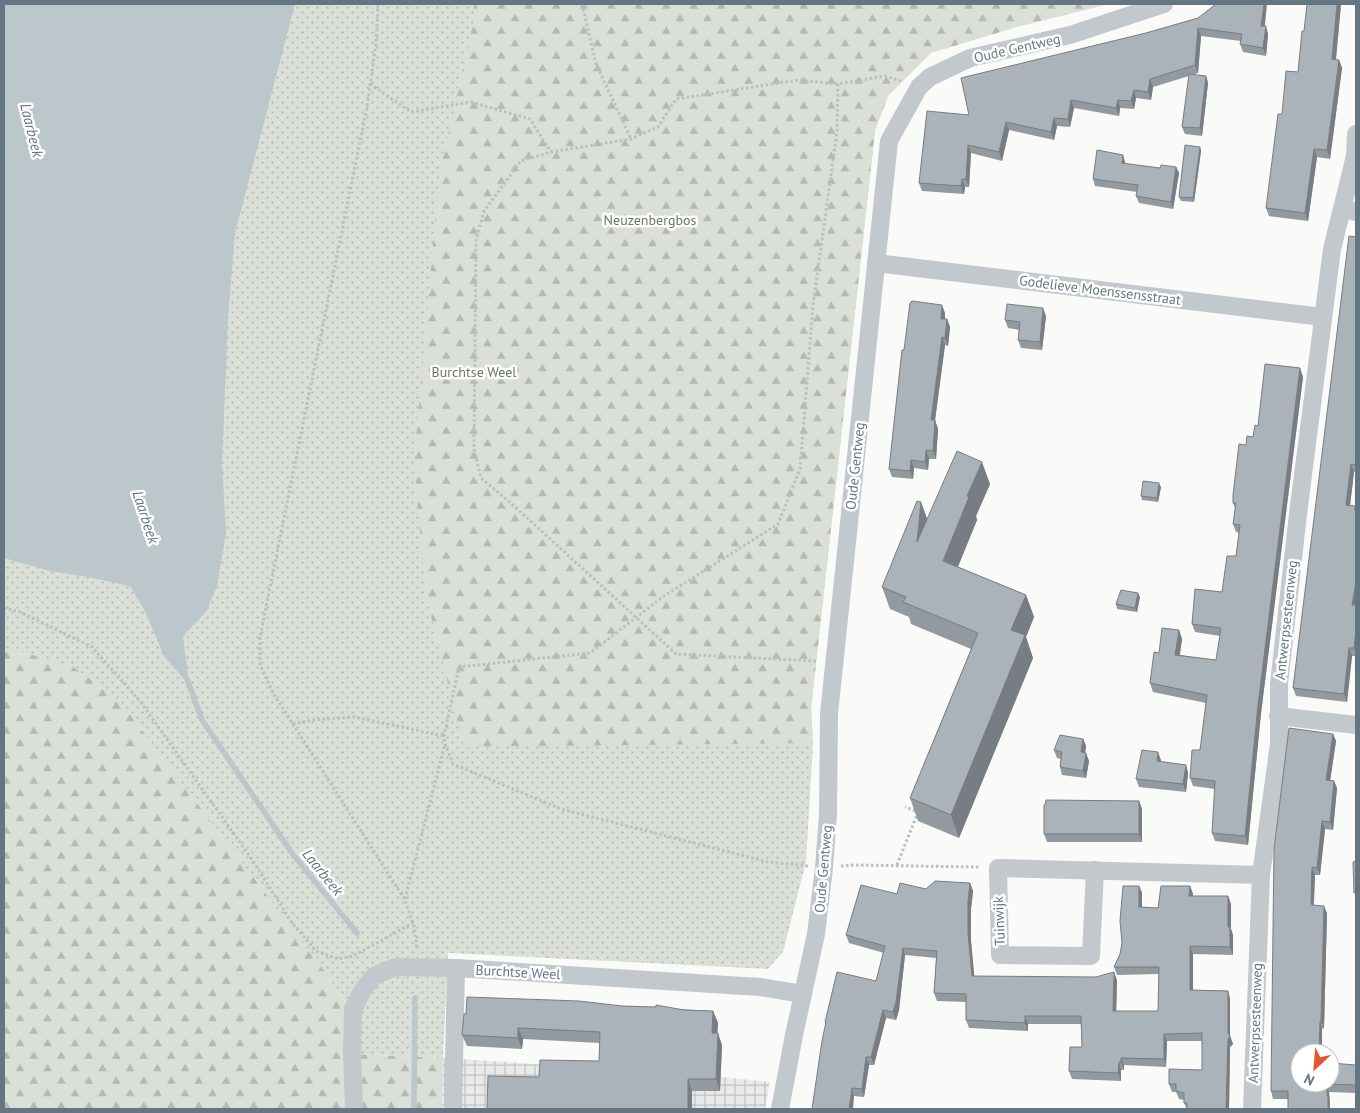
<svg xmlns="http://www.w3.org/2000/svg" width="1360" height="1113" viewBox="0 0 1360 1113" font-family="'PT Sans',sans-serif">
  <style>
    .industrial { fill: url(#industrial-grid) }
    .grass { fill: url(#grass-dots) }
    .forest { fill: url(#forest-firs) }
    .water { fill: #bbc7cb }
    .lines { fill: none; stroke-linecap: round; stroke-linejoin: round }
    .stream { stroke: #bbc7cb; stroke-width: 5.5 }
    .path { stroke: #bbbfc2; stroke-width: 3; stroke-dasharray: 2.5 2.5; stroke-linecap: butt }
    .minor { stroke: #c3c8cc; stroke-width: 18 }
    .wall { fill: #929a9f }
    .shaded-wall { fill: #777d82 }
    .building { fill: #aab3b9; stroke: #777d82 }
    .labels { text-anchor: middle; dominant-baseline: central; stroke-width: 5; stroke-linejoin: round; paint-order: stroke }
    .street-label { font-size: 14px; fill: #657683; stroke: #fff }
    .park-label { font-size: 14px; fill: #687a64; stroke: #fff }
    .water-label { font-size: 15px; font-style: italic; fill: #60757c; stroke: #fff }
  </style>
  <defs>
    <pattern id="industrial-grid" width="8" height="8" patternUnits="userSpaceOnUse" patternTransform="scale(1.25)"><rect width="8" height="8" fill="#e8e9e9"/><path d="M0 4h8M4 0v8" fill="none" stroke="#c0c1c2"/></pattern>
    <pattern id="grass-dots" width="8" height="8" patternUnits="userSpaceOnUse" patternTransform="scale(1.25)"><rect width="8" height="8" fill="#dadfd7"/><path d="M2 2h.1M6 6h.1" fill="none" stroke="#b4b9b4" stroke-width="1.8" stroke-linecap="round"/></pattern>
    <pattern id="forest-firs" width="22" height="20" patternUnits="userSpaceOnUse" patternTransform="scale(1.25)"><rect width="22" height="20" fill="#dadfd7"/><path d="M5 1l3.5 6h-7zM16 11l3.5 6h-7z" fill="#b4b9b4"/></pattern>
  </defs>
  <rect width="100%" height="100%" fill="#fafaf8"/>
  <path class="industrial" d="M 443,1058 L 693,1074 L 770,1082 L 765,1109 L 442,1109 Z"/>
  <path class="grass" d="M 4,4 L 872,4 L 875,131 L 811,709 L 813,743 L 806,862 L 783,952 L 768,969 L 448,953 L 443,1058 L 352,1054 L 4,1034 Z"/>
  <g class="forest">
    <path d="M 474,4 L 1109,4 L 1017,27 L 931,53 L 888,96 L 875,131 L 811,709 L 813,743 L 464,747 L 425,592 L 414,462 L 439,176 L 473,23 Z"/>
    <path d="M 4,647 L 72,666 L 119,700 L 353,1009 L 352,1054 L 443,1058 L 442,1109 L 4,1109 Z"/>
  </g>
  <path class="water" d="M 4,4 L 295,4 L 235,233 L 228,317 L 222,464 L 226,533 L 217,586 L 206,612 L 183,636 L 189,685 L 164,656 L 145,611 L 130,586 L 88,577 L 50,571 L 4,558 Z"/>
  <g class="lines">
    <g class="stream">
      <path d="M 187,679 L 202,720 L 294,856 L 357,933"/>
      <path d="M 414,1109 L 415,998"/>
    </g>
    <g class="path">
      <path d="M 378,4 L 376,44 L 367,107 L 260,637 L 260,665 L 273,693 L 405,900 L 414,926 L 417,949"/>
      <path d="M 582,4 L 596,64 L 631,139"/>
      <path d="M 370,84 L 411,112 L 471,102 L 530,119 L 551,152"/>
      <path d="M 4,608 L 20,612 L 92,647 L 140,701 L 253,861 L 292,923 L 316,951 L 338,959 L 353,956 L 413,923"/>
      <path d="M 816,661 L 676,654 L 513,505 L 481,478 L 474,449 L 476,240 L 484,211 L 521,161 L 551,152 L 631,139 L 658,127 L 676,99 L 798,80 L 838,84 L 885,76 L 901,81"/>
      <path d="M 293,724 L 312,720 L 354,717 L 444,736"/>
      <path d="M 897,865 L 918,812 L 905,807"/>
      <path d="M 808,866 L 768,862 L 561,809 L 453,764 L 445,744 L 444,736 L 459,667 L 590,653 L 664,596 L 778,524 L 800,469 L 813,306 L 837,131 L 838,84"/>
      <path d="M 841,866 L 854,865 L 980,867"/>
      <path d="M 405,899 L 445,744"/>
    </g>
    <g class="minor">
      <path d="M 1342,208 L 1356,212"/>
      <path d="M 876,263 L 1323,317"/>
      <path d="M 1278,716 L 1356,725"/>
      <path d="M 1095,870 L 1091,956 L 1000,955 L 998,868 L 1261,875"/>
      <path d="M 354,1109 L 352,1054 L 353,1009 L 364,988 L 374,976 L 395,967 L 456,968 L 760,987 L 803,994"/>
      <path d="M 453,1109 L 456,968"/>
      <path d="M 780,1109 L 794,1035 L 816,934 L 824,868 L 828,814 L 829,714 L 889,141 L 919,87 L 930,77 L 970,58 L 1070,35 L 1164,4"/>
      <path d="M 1252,1109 L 1261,875 L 1279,744 L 1279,684 L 1298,514 L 1332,249 L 1355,156 L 1356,134"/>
    </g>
  </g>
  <g class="wall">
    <path d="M 1341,4 L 1336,60 L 1339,60 L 1342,68 L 1330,159 L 1317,157 L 1308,221 L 1269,216 L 1266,208 L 1282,114 L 1298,72 L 1304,31 Z"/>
    <path d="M 1198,18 L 1265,26 L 1268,34 L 1266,56 L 1243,52 L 1240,44 L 1241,41 L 1201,36 L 1198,73 L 1192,75 L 1206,76 L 1208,83 L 1202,136 L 1185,134 L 1182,127 L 1189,76 L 1153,87 L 1151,100 L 1136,98 L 1134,109 L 1120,108 L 1119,116 L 1074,108 L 1070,127 L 1057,126 L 1054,140 L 1009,130 L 1002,161 L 971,153 L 969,187 L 965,187 L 964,194 L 922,191 L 919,183 L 969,115 L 1146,33 Z"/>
    <path d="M 1200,147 L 1201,151 L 1194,202 L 1181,201 L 1179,197 Z"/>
    <path d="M 1123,155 L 1125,164 L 1160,168 L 1176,167 L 1179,173 L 1173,209 L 1139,203 L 1136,196 L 1137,192 L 1095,186 L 1093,179 Z"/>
    <path d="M 1356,237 L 1356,472 L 1354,472 L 1350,506 L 1355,506 L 1356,509 L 1356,656 L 1352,656 L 1347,702 L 1296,696 L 1293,688 Z"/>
    <path d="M 945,313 L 945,319 L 947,319 L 950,327 L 948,346 L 945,345 L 935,420 L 938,429 L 936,459 L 929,459 L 928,470 L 914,468 L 913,479 L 892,477 L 889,469 L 904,350 Z"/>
    <path d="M 1046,316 L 1042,350 L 1021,348 L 1018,340 L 1019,330 L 1008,328 L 1005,320 Z"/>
    <path d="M 1300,368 L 1303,377 L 1261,713 L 1248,845 L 1215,841 L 1212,833 L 1215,789 L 1193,786 L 1190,778 L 1200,750 L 1206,703 L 1153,692 L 1150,683 L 1159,653 L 1179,630 L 1182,639 L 1180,655 L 1216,660 L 1220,636 L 1195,632 L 1192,624 L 1222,592 L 1236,556 L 1239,533 L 1236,532 L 1233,524 L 1235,508 L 1233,503 L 1246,445 L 1253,437 L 1258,426 Z"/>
    <path d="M 990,484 L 976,516 L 977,520 L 958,567 L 1026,595 L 1034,617 L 1026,637 L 1033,658 L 959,838 L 918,821 L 910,798 L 971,649 L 911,624 L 909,617 L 890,609 L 882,587 L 921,502 L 927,519 Z"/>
    <path d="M 1161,487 L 1158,502 L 1142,500 L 1141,496 Z"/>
    <path d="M 1140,597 L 1137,612 L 1117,609 L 1116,604 Z"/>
    <path d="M 1333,734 L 1336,741 L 1330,780 L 1334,781 L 1337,788 L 1333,830 L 1325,829 L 1320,875 L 1315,875 L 1314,905 L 1327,913 L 1324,1028 L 1322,1029 L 1300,1083 L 1356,1065 L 1356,1093 L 1329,1092 L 1330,1106 L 1288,1099 L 1273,1099 L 1271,1091 Z"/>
    <path d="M 1083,739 L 1086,746 L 1085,753 L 1089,761 L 1086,778 L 1062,775 L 1060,767 L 1061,759 L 1057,758 L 1054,750 Z"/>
    <path d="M 1161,760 L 1161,762 L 1186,765 L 1188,773 L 1186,792 L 1139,787 L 1136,779 Z"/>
    <path d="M 1139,801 L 1142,809 L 1142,842 L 1047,842 L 1044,834 Z"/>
    <path d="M 970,883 L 973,891 L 971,909 L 971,941 L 974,976 L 1117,980 L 1116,1011 L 1158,1011 L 1159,974 L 1117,975 L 1114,967 L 1120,954 L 1139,886 L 1142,893 L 1142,907 L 1158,908 L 1190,886 L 1193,894 L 1192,896 L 1228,896 L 1231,904 L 1231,929 L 1233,935 L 1233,955 L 1193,954 L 1193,990 L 1228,991 L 1230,999 L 1230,1036 L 1233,1044 L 1230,1047 L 1229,1109 L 1187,1109 L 1184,1103 L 1184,1100 L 1179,1099 L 1176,1092 L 1172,1092 L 1169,1084 L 1202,1070 L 1202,1041 L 1167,1041 L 1166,1067 L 1124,1065 L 1124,1070 L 1121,1070 L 1121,1081 L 1072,1079 L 1069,1071 L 1082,1047 L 1081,1024 L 1028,1024 L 1028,1031 L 969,1028 L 966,1020 L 966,1002 L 937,1001 L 934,993 L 936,958 L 905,955 L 899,1010 L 896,1020 L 886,1018 L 874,1065 L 869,1065 L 864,1097 L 854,1096 L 825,1022 L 876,981 L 884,953 L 849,943 L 846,935 L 897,894 Z"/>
    <path d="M 622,1006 L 713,1011 L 718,1023 L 717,1033 L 722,1045 L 720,1091 L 692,1091 L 539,1077 L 599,1061 L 600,1043 L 523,1039 L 522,1049 L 467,1046 L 462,1035 Z"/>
  </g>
  <g class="shaded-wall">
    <path d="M 1264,4 L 1267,4 L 1264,34 L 1261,26 Z"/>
    <path d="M 1337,4 L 1341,4 L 1335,67 L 1332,59 Z"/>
    <path d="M 1266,26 L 1268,34 L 1266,56 L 1263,48 Z"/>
    <path d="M 1198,28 L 1201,36 L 1198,73 L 1195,65 Z"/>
    <path d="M 1339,60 L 1342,68 L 1330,159 L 1327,150 Z"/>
    <path d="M 1206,76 L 1208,83 L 1202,136 L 1200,128 Z"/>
    <path d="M 1150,79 L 1153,87 L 1151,100 L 1148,92 Z"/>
    <path d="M 1134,90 L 1136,98 L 1134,109 L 1131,101 Z"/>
    <path d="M 1071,100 L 1074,108 L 1070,127 L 1068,119 Z"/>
    <path d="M 1118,100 L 1120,108 L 1119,116 L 1116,108 Z"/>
    <path d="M 1054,118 L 1057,126 L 1054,140 L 1051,132 Z"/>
    <path d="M 1006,122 L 1009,130 L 1002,161 L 999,152 Z"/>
    <path d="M 968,145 L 971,153 L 969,187 L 966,179 Z"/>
    <path d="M 1200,147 L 1201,151 L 1194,202 L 1193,198 Z"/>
    <path d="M 1314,149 L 1317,157 L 1308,221 L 1305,213 Z"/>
    <path d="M 1123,155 L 1125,162 L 1124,170 L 1122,163 Z"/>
    <path d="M 1176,167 L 1179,173 L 1173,209 L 1171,202 Z"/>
    <path d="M 962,179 L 965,187 L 964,194 L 961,186 Z"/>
    <path d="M 942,305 L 945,313 L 944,327 L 941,319 Z"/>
    <path d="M 1043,308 L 1046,316 L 1042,350 L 1040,342 Z"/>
    <path d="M 947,319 L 950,327 L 948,346 L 945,338 Z"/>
    <path d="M 942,337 L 945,345 L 934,428 L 931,420 Z"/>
    <path d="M 1300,368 L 1303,377 L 1261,713 L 1248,845 L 1245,836 L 1258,705 Z"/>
    <path d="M 935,420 L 938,429 L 936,459 L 933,451 Z"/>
    <path d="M 926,450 L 929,459 L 928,470 L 925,462 Z"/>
    <path d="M 911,460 L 914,468 L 913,479 L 910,471 Z"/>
    <path d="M 982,462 L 990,484 L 976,516 L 977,520 L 951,583 L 943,561 L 967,496 Z"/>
    <path d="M 1351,464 L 1354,472 L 1349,513 L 1346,505 Z"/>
    <path d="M 1159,483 L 1161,487 L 1158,502 L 1157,498 Z"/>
    <path d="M 921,502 L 929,524 L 917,542 Z"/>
    <path d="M 1356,582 L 1356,607 L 1352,605 Z"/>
    <path d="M 1138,593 L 1140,597 L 1137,612 L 1135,608 Z"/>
    <path d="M 1026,595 L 1034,617 L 1026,637 L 1033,658 L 959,838 L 951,815 L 1011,630 Z"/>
    <path d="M 1179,630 L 1182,639 L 1178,663 L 1175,655 Z"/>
    <path d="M 1356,631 L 1356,654 L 1354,648 Z"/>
    <path d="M 1349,648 L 1352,656 L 1347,702 L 1344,694 Z"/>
    <path d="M 1333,734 L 1336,741 L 1329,788 L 1326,780 Z"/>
    <path d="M 1083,739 L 1086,746 L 1084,760 L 1081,752 Z"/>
    <path d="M 1158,752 L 1161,760 L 1160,769 L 1157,761 Z"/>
    <path d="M 1086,753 L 1089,761 L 1086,778 L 1083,771 Z"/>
    <path d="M 1186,765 L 1188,773 L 1186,792 L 1183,784 Z"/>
    <path d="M 1334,781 L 1337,788 L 1333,830 L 1330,822 Z"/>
    <path d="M 1139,801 L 1142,809 L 1142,842 L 1139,834 Z"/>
    <path d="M 1322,821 L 1325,829 L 1320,875 L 1317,868 Z"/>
    <path d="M 1312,867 L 1315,875 L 1313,911 L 1311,903 Z"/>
    <path d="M 970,883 L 973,891 L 971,909 L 971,941 L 975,983 L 972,976 L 968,933 L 968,901 Z"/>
    <path d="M 1139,886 L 1142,893 L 1142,915 L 1139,907 Z"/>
    <path d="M 1190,886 L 1193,894 L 1192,904 L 1189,896 Z"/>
    <path d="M 1228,896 L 1231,904 L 1231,929 L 1233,935 L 1233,955 L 1230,947 L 1228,927 Z"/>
    <path d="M 1324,906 L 1327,913 L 1324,1028 L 1321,1021 Z"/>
    <path d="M 1190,946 L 1193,954 L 1193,998 L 1190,990 Z"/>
    <path d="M 903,948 L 905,955 L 899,1010 L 896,1020 L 893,1012 Z"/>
    <path d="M 1114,972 L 1117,980 L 1116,1019 L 1113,1011 Z"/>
    <path d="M 1228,991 L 1230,999 L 1230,1036 L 1233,1044 L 1230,1047 L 1229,1109 L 1226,1109 L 1228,1033 Z"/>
    <path d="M 883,1010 L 886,1018 L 874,1065 L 871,1057 Z"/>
    <path d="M 713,1011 L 718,1023 L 717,1044 L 712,1033 Z"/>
    <path d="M 1025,1016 L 1028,1024 L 1028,1031 L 1025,1023 Z"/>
    <path d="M 1320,1021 L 1322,1029 L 1322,1053 L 1319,1053 Z"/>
    <path d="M 518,1028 L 523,1039 L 522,1049 L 518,1038 Z"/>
    <path d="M 718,1033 L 722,1045 L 720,1091 L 716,1079 Z"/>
    <path d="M 1164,1034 L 1167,1041 L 1166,1067 L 1164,1059 Z"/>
    <path d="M 866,1057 L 869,1065 L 864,1097 L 862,1089 Z"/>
    <path d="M 1121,1058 L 1124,1065 L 1124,1070 L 1121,1062 Z"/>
    <path d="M 1119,1062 L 1121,1070 L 1121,1081 L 1118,1073 Z"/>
    <path d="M 688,1079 L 692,1091 L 692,1109 L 688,1109 Z"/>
    <path d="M 1326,1084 L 1329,1092 L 1330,1109 L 1328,1109 Z"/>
    <path d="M 852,1088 L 854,1096 L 853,1109 L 849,1109 Z"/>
  </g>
  <g class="building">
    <path d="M 1216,4 L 1264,4 L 1261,26 L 1266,26 L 1263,48 L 1240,44 L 1242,34 L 1198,28 L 1195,65 L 1150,79 L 1148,92 L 1134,90 L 1131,101 L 1118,100 L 1116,108 L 1071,100 L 1068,119 L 1054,118 L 1051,132 L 1006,122 L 999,152 L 968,145 L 966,179 L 962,179 L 961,186 L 919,183 L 927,111 L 969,115 L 961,78 L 1146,33 L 1198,18 Z"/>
    <path d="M 1307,4 L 1337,4 L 1332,59 L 1339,60 L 1327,150 L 1314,149 L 1305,213 L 1266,208 L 1278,114 L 1282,114 L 1286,71 L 1298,72 L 1302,31 L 1304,31 Z"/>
    <path d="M 1189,74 L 1206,76 L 1200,128 L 1182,127 Z"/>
    <path d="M 1185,145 L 1200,147 L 1193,198 L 1179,197 Z"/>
    <path d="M 1097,150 L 1123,155 L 1122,163 L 1160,168 L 1161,165 L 1176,167 L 1171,202 L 1136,196 L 1138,185 L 1093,179 Z"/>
    <path d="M 1349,236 L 1356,237 L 1356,465 L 1351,464 L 1346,505 L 1355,506 L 1355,511 L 1356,511 L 1356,582 L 1352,605 L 1356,605 L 1356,631 L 1354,648 L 1349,648 L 1344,694 L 1293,688 Z"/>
    <path d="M 912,301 L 942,305 L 941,319 L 947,319 L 945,338 L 942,337 L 931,420 L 935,420 L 933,451 L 926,450 L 925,462 L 911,460 L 910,471 L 889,469 L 902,350 L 904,350 L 910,303 Z"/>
    <path d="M 1007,304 L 1043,308 L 1040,342 L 1018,340 L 1020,322 L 1005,320 Z"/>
    <path d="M 1265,364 L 1300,368 L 1258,705 L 1245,836 L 1212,833 L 1215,781 L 1190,778 L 1192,750 L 1200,750 L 1207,695 L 1150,683 L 1154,652 L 1159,653 L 1162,628 L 1179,630 L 1175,655 L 1216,660 L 1221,628 L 1192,624 L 1195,589 L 1222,592 L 1227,556 L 1236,556 L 1240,525 L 1233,524 L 1236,503 L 1233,503 L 1233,495 L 1239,444 L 1246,445 L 1247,436 L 1253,437 L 1255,425 L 1258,426 Z"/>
    <path d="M 957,451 L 982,462 L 967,496 L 969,497 L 943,561 L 1026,595 L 1011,630 L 1025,635 L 951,815 L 910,798 L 978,633 L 903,602 L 906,597 L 882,587 L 917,501 L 921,502 L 917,542 Z"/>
    <path d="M 1143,481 L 1159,483 L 1157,498 L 1141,496 Z"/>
    <path d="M 1121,590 L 1138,593 L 1135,608 L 1116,604 Z"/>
    <path d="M 1289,728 L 1333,734 L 1326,780 L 1334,781 L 1330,822 L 1322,821 L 1317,868 L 1312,867 L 1311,903 L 1312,905 L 1324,906 L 1321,1021 L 1320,1021 L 1319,1053 L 1300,1053 L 1300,1083 L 1330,1083 L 1330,1063 L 1356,1065 L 1356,1085 L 1326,1084 L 1328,1098 L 1328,1109 L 1288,1109 L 1288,1091 L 1271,1091 L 1274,849 Z"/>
    <path d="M 1060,735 L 1083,739 L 1081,752 L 1086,753 L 1083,771 L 1060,767 L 1062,752 L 1054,750 Z"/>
    <path d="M 1142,750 L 1158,752 L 1157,761 L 1186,765 L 1183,784 L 1136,779 Z"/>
    <path d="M 1046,800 L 1139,801 L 1139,834 L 1044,834 L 1044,805 L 1045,805 Z"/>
    <path d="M 1356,861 L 1356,893 L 1354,893 L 1353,862 Z"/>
    <path d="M 935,881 L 970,883 L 968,901 L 968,933 L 972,976 L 1096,977 L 1114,972 L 1113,1011 L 1158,1011 L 1159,967 L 1114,967 L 1120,954 L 1122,943 L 1120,921 L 1123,886 L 1139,886 L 1139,907 L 1158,908 L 1161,886 L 1190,886 L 1189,896 L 1228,896 L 1228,927 L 1230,927 L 1230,947 L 1190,946 L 1190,990 L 1228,991 L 1228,1033 L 1230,1036 L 1228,1039 L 1226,1109 L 1187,1109 L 1187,1103 L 1184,1103 L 1184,1093 L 1176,1091 L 1176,1084 L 1169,1084 L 1169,1069 L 1202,1070 L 1202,1033 L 1164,1034 L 1164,1059 L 1121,1058 L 1121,1062 L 1119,1062 L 1118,1073 L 1069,1071 L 1070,1047 L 1082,1047 L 1081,1016 L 1025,1016 L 1025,1023 L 966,1020 L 966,994 L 934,993 L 937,951 L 903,948 L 896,1002 L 893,1012 L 883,1010 L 871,1057 L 866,1057 L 862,1089 L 852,1088 L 849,1109 L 812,1109 L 822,1041 L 826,1022 L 825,1022 L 837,972 L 876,981 L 885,946 L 846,935 L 861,885 L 897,894 L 900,883 L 926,889 Z"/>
    <path d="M 467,997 L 579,1001 L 622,1006 L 656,1007 L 656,1005 L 684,1010 L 713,1011 L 712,1033 L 718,1033 L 716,1079 L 688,1079 L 688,1109 L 487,1109 L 488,1076 L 539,1077 L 540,1060 L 599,1061 L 600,1032 L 518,1028 L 518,1038 L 462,1035 L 464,1014 L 466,1014 Z"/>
  </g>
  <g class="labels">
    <g class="street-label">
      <text transform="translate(1017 48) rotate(-13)">Oude Gentweg</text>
      <text transform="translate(1100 290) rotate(7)">Godelieve Moenssensstraat</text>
      <text transform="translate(855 466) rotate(-84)">Oude Gentweg</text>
      <text transform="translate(1286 620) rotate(-84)">Antwerpsesteenweg</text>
      <text transform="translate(823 869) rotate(-85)">Oude Gentweg</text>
      <text transform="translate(999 921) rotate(-92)">Tuinwijk</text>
      <text transform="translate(518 972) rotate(3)">Burchtse Weel</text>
      <text transform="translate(1255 1023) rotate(-88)">Antwerpsesteenweg</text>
    </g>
    <g class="park-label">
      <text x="650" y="220">Neuzenbergbos</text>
      <text x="474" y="372">Burchtse Weel</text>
    </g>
    <g class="water-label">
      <text transform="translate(32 130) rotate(76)">Laarbeek</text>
      <text transform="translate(146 517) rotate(72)">Laarbeek</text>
      <text transform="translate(323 872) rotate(51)">Laarbeek</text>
    </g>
  </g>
  <rect width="1360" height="1113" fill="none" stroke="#657683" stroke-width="10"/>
  <g transform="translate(1315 1068) rotate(206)"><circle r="24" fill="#ffffff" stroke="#c1c8cd"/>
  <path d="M0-4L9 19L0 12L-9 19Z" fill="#e4572e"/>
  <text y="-8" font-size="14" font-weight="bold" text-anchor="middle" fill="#657683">N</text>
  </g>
</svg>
